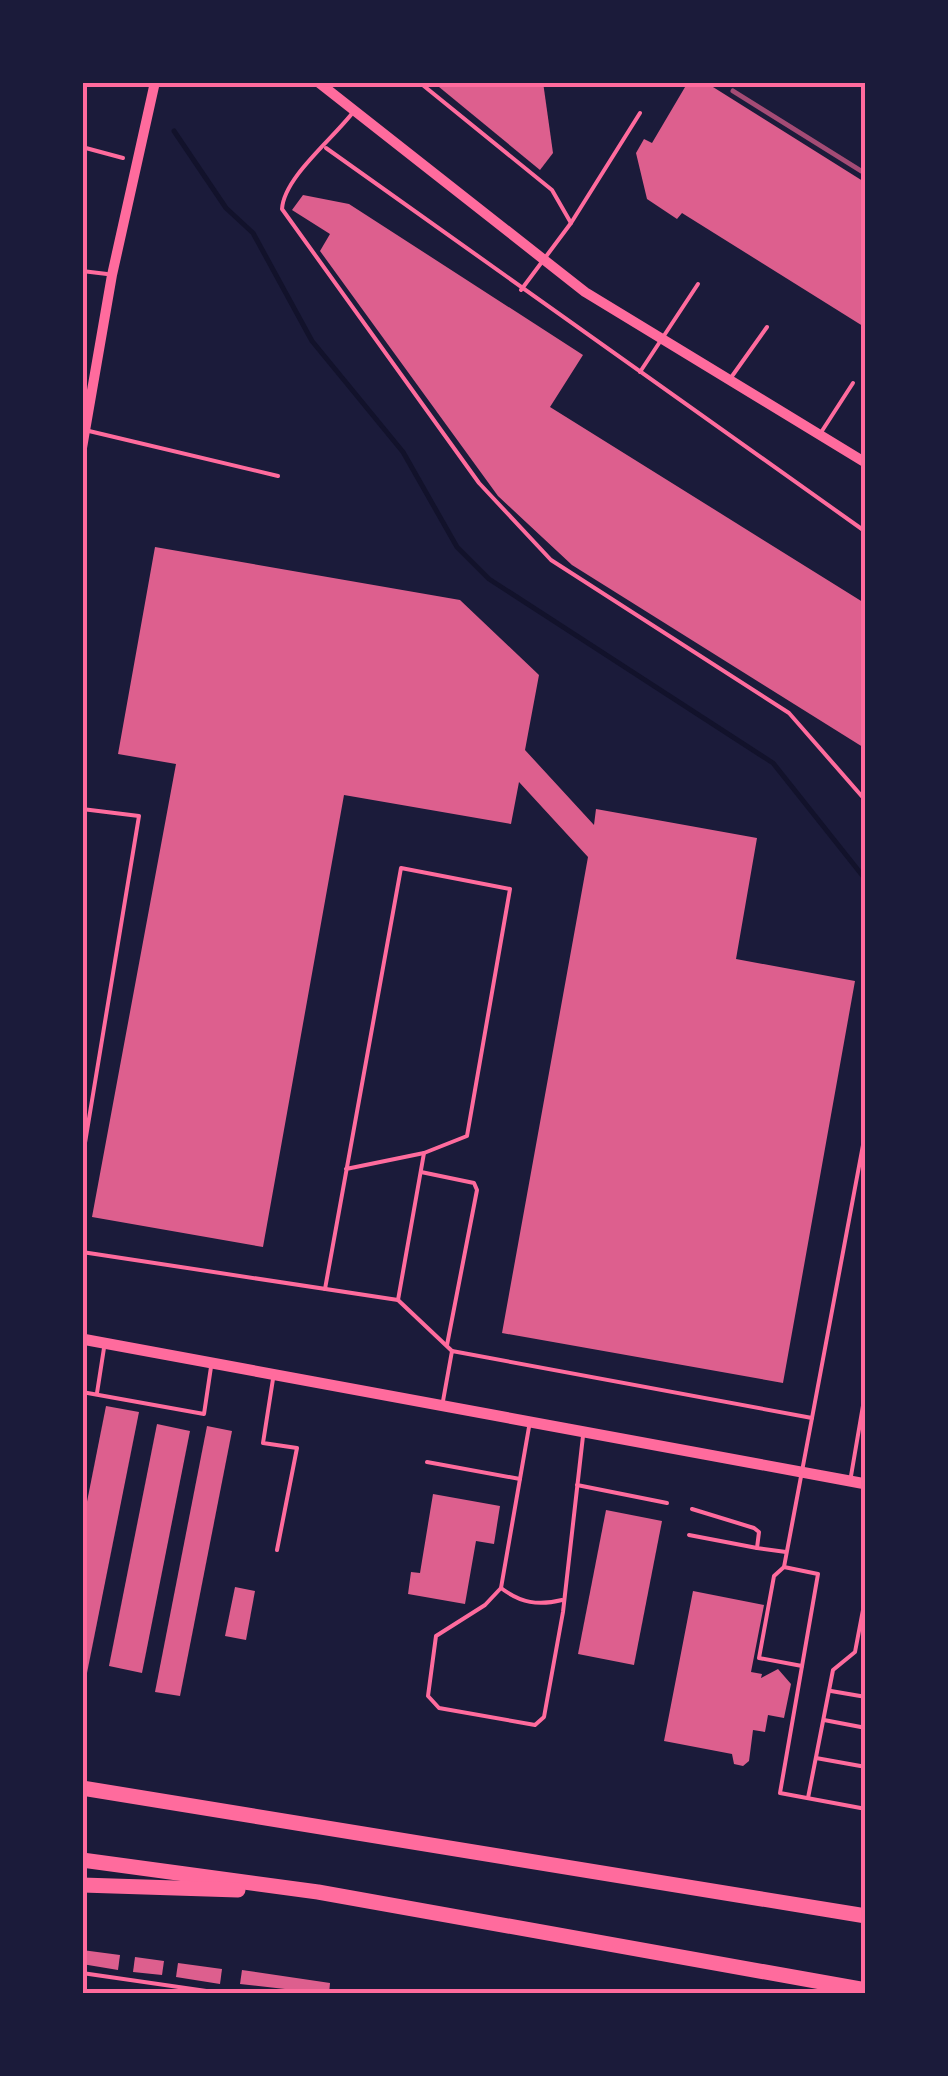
<svg xmlns="http://www.w3.org/2000/svg" width="948" height="2076" viewBox="0 0 948 2076" font-family="'Roboto Condensed',sans-serif">
  <style>
    .lines { fill: none; stroke-linecap: round; stroke-linejoin: round }
    .stream { stroke: #12122b; stroke-width: 5 }
    .building { fill: #dd5f8e }
    .path { stroke: #ff6b9d; stroke-width: 4 }
    .service { stroke: #ff6b9d; stroke-width: 4 }
    .tertiary { stroke: #ff6b9d; stroke-width: 10 }
    .secondary { stroke: #ff6b9d; stroke-width: 11 }
    .motorway { stroke: #ff6b9d; stroke-width: 15 }
    .rail { stroke: #a44b75; stroke-width: 5 }
    .neatline { fill: none; stroke: #ff6b9d; stroke-width: 4 }
  </style>
  <rect width="100%" height="100%" fill="#1b1b3a"/>
  <g class="lines">
    <path class="stream" d="M 174,131 L 226,208 L 253,233 L 312,341 L 403,452 L 457,547 L 489,579 L 773,763 L 866,880"/>
  </g>
  <g class="building">
    <path d="M 433,82 L 543,82 L 553,153 L 540,170 Z"/>
    <path d="M 688,82 L 705,82 L 866,183 L 866,328 L 682,213 L 677,219 L 647,199 L 636,153 L 644,139 L 652,143 Z"/>
    <path d="M 303,195 L 349,204 L 583,355 L 550,407 L 866,604 L 866,749 L 572,565 L 498,496 L 320,251 L 330,234 L 292,210 Z"/>
    <path d="M 155,547 L 460,600 L 539,675 L 525,750 L 594,825 L 596,809 L 757,838 L 736,959 L 855,981 L 783,1383 L 502,1333 L 588,857 L 519,782 L 511,824 L 344,795 L 263,1247 L 92,1217 L 176,764 L 118,754 Z"/>
    <path d="M 106,1406 L 139,1412 L 84,1688 L 82,1527 Z"/>
    <path d="M 157,1424 L 190,1431 L 142,1673 L 109,1666 Z"/>
    <path d="M 207,1426 L 232,1431 L 180,1696 L 155,1692 Z"/>
    <path d="M 433,1494 L 500,1506 L 494,1544 L 476,1541 L 465,1604 L 408,1594 L 411,1572 L 420,1573 Z"/>
    <path d="M 606,1510 L 662,1521 L 634,1665 L 578,1654 Z"/>
    <path d="M 235,1587 L 255,1591 L 246,1640 L 225,1636 Z"/>
    <path d="M 693,1591 L 764,1605 L 751,1672 L 762,1674 L 761,1678 L 778,1669 L 791,1684 L 784,1718 L 768,1715 L 765,1732 L 753,1730 L 749,1761 L 743,1766 L 734,1764 L 732,1754 L 664,1741 Z"/>
    <path d="M 82,1950 L 120,1955 L 118,1970 L 82,1964 Z"/>
    <path d="M 135,1957 L 164,1961 L 162,1975 L 133,1972 Z"/>
    <path d="M 178,1963 L 222,1969 L 220,1984 L 176,1977 Z"/>
    <path d="M 242,1970 L 330,1983 L 329,1994 L 240,1984 Z"/>
  </g>
  <g class="lines">
    <path class="path" d="M 82,147 L 123,158"/>
    <g class="service">
      <path d="M 419,82 L 552,190 L 571,223"/>
      <path d="M 354,111 C 333,139 284,177 282,209 L 479,483 L 551,560 L 789,713 L 866,801"/>
      <path d="M 326,148 L 866,532"/>
      <path d="M 82,271 L 107,274"/>
      <path d="M 521,290 L 571,223 L 640,113"/>
      <path d="M 640,372 L 698,284"/>
      <path d="M 730,379 L 767,327"/>
      <path d="M 89,431 L 278,476"/>
      <path d="M 820,434 L 853,383"/>
      <path d="M 82,809 L 139,816 L 82,1161"/>
      <path d="M 421,1172 L 474,1183 L 477,1190 L 447,1345"/>
      <path d="M 82,1252 L 398,1300 L 452,1351"/>
      <path d="M 325,1289 L 401,868 L 510,889 L 467,1136 L 424,1153 L 346,1169"/>
      <path d="M 398,1300 L 424,1153"/>
      <path d="M 273,1379 L 263,1443 L 297,1448 L 277,1550"/>
      <path d="M 82,1392 L 204,1414 L 211,1367"/>
      <path d="M 97,1393 L 104,1348"/>
      <path d="M 443,1401 L 452,1351 L 812,1418 L 784,1567 L 774,1576 L 759,1658 L 802,1666"/>
      <path d="M 812,1418 L 866,1129"/>
      <path d="M 529,1427 L 501,1588 L 485,1605 L 436,1636 L 428,1696 L 439,1708 L 535,1725 L 544,1717 L 563,1612 L 583,1436"/>
      <path d="M 427,1462 L 520,1479"/>
      <path d="M 851,1476 L 866,1388"/>
      <path d="M 577,1485 L 667,1503"/>
      <path d="M 692,1509 L 754,1528 L 759,1532 L 757,1548 L 786,1552"/>
      <path d="M 689,1535 L 757,1548"/>
      <path d="M 784,1567 L 818,1574 L 780,1793 L 866,1809"/>
      <path d="M 501,1588 C 521,1603 538,1606 562,1600"/>
      <path d="M 831,1691 L 866,1697"/>
      <path d="M 824,1720 L 866,1728"/>
      <path d="M 816,1758 L 866,1767"/>
      <path d="M 808,1798 L 833,1670 L 855,1652 L 866,1594"/>
      <path d="M 82,1973 L 227,1994"/>
    </g>
    <g class="tertiary">
      <path d="M 318,82 L 585,292 L 866,463"/>
      <path d="M 82,448 L 112,275 L 155,82"/>
    </g>
    <path class="secondary" d="M 82,1339 L 866,1484"/>
    <g class="motorway">
      <path d="M 82,1788 L 866,1916"/>
      <path d="M 82,1860 L 318,1892 L 866,1990"/>
      <path d="M 82,1885 L 238,1890"/>
    </g>
    <path class="rail" d="M 733,91 L 866,174"/>
  </g>
  <rect width="948" height="2076" fill="none" stroke="#1b1b3a" stroke-width="170"/>
  <rect x="85" y="85" width="778" height="1906" class="neatline"/>
</svg>
